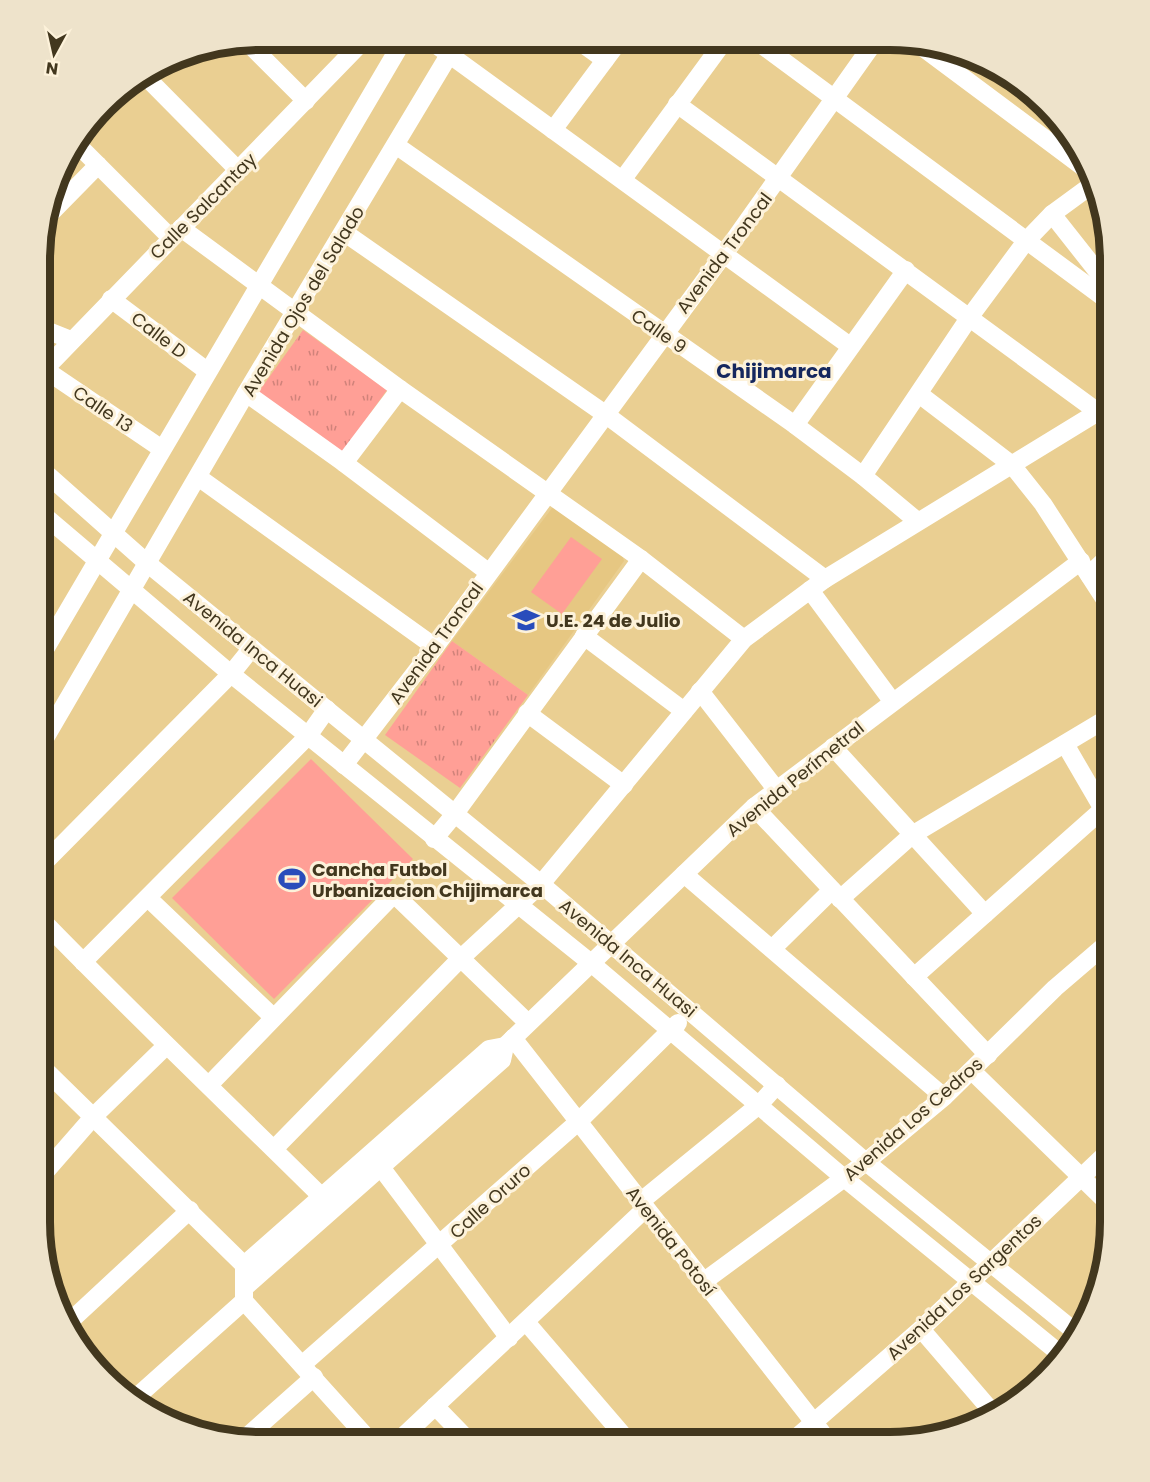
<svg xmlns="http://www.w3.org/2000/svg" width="1150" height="1482" viewBox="0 0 1150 1482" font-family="Poppins,sans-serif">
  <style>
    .built { fill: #e6c782 }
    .park { fill: url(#park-tufts) }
    .pitch { fill: #ff9f96 }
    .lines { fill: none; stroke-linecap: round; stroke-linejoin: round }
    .minor { stroke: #fff; stroke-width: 18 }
    .labels { text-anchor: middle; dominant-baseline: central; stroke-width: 6; stroke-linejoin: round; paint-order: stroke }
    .street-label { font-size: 18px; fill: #42371e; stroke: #fdf2da }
    .poi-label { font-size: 18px; font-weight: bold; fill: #42371e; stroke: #fdf2da; text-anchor: start }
    .neighbourhood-label { font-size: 20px; font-weight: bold; fill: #15275e; stroke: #fdf2da }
    .rim { fill: none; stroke: #42371e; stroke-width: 8 }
  </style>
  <defs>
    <pattern id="park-tufts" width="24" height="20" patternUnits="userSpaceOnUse" patternTransform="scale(1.5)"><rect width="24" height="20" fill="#ff9f96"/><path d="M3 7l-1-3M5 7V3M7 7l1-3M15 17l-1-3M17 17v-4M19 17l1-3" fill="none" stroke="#d0827a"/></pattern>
  </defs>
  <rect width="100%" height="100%" fill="#eacf92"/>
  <path class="built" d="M 552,508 L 560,508 L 621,552 L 624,561 L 528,695 L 452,641 Z"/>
  <g class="park">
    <path d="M 303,330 L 387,390 L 341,454 L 257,394 Z"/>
    <path d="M 452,641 L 528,695 L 460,788 L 385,735 Z"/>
  </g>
  <g class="pitch">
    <path d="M 571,537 L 602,559 L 562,614 L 531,592 Z"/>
    <path d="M 311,759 L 413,859 L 274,999 L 172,898 Z"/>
  </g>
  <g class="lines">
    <g class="minor">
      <path d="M 428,39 L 850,346"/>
      <path d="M 577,40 L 605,60"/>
      <path d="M 755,40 L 1111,303"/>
      <path d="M 246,41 L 306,101"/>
      <path d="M 914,41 L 1091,173"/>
      <path d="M 145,76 L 238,170"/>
      <path d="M 677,104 L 1098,412"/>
      <path d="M 553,130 L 620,40"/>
      <path d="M 75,142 L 171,238"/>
      <path d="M 397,146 L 795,425 L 863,476 L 916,520"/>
      <path d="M 623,179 L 725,40"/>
      <path d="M 1052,214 L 1108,285 L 1107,301"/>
      <path d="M 45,219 L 98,165"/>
      <path d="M 181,228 L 400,389 L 641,559 L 744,639"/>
      <path d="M 345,233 L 605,414 L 825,579"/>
      <path d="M 111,299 L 207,371"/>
      <path d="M 41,328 L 71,340"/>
      <path d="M 44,369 L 162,449"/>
      <path d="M 41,373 L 365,39"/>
      <path d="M 246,393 L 344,463 L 488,572"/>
      <path d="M 919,394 L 1012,465 L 1043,504 L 1111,609"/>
      <path d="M 795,425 L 906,270"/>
      <path d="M 344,463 L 400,389"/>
      <path d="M 40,468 L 147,563 L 541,884 L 866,1162 L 1078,1334"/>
      <path d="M 863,476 L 969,318 L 1026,241 L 1052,214 L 1093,184"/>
      <path d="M 198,477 L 435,647"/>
      <path d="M 40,512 L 231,674 L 591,963 L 844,1178 L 1064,1357"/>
      <path d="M 1089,575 L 1111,554"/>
      <path d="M 810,590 L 892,701"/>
      <path d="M 584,636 L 684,711"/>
      <path d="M 40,658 L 404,39"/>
      <path d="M 700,691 L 776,789"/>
      <path d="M 527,713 L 624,785"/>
      <path d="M 1065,744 L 1111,823"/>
      <path d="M 40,747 L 246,393 L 458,40"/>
      <path d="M 833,747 L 985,914"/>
      <path d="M 344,765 L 435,647 L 724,254 L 875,41"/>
      <path d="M 754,807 L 988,1055"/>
      <path d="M 434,839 L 454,815 L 641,559"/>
      <path d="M 40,867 L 231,674 L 252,648"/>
      <path d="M 684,874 L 944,1097"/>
      <path d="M 148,898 L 273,1017"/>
      <path d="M 840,899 L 912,835 L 1111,716"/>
      <path d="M 40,918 C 132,1013 227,1103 321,1196"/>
      <path d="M 772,949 L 832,890"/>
      <path d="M 83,962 L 308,736 L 327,709"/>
      <path d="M 914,977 L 1102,810"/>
      <path d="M 513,1038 L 830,1443"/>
      <path d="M 505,1046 L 754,807 L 1081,561"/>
      <path d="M 39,1064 L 244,1265 L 244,1301 L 371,1442"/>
      <path d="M 972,1071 L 1111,1206"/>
      <path d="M 209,1085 L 394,894 L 528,1023"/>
      <path d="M 274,1149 L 461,958 L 541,884 L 744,639 L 825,579 L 1111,404"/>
      <path d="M 380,1166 L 509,1338"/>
      <path d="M 39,1179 L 94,1116 L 166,1046"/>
      <path d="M 640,1202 L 759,1105 L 777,1085"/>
      <path d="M 244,1265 L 489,1049 L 505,1046"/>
      <path d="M 703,1282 L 866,1162 L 944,1097 L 1055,988 L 1111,940"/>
      <path d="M 244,1288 L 502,1060 L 505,1046"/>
      <path d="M 526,1322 L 629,1442"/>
      <path d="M 66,1325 L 190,1210"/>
      <path d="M 921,1329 L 995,1415"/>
      <path d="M 303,1364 L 578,1122 L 678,1023"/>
      <path d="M 132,1401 L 244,1301"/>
      <path d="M 435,1406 L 470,1442"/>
      <path d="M 242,1441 L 314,1377"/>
      <path d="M 397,1442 L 645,1209"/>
      <path d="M 790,1443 L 921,1329 L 1111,1149"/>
    </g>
  </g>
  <defs>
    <symbol id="school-bare" viewBox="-9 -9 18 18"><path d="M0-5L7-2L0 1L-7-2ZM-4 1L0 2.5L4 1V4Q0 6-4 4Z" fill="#294cbb" stroke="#fdf2da" stroke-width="2.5" paint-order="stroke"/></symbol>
    <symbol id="stadium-bare" viewBox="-9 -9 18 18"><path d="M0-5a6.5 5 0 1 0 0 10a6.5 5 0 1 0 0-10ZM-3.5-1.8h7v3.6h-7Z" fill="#294cbb" stroke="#fdf2da" stroke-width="2.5" paint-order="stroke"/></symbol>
  </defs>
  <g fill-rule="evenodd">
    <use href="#school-bare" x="507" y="601" width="38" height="38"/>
    <use href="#stadium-bare" x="273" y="860" width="38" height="38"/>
  </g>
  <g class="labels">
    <g class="street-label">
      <text transform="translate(203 206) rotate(-45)">Calle Salcantay</text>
      <text transform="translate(724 253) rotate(-53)">Avenida Troncal</text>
      <text transform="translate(303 301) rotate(-59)">Avenida Ojos del Salado</text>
      <text transform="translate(659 331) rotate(35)">Calle 9</text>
      <text transform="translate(159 335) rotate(37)">Calle D</text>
      <text transform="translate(103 409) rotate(34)">Calle 13</text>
      <text transform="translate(436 643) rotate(-54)">Avenida Troncal</text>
      <text transform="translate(253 649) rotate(39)">Avenida Inca Huasi</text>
      <text transform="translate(795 779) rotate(-39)">Avenida Perímetral</text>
      <text transform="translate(628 958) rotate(40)">Avenida Inca Huasi</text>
      <text transform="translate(913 1119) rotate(-41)">Avenida Los Cedros</text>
      <text transform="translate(490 1201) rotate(-42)">Calle Oruro</text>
      <text transform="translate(671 1241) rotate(52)">Avenida Potosí</text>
      <text transform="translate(964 1287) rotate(-43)">Avenida Los Sargentos</text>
    </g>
    <g class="poi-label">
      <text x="546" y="620">U.E. 24 de Julio</text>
      <text x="312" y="869">Cancha Futbol<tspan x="312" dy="21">Urbanizacion Chijimarca</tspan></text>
    </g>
    <g class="neighbourhood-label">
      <text x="774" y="371">Chijimarca</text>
    </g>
  </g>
  <path d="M0 0H1150V1482H0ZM260 50H890A210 210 0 0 1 1100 260V1222A210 210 0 0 1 890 1432H260A210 210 0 0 1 50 1222V260A210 210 0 0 1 260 50Z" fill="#eee3cb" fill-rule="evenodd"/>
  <path class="rim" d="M260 50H890A210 210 0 0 1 1100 260V1222A210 210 0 0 1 890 1432H260A210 210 0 0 1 50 1222V260A210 210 0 0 1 260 50Z"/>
  <g transform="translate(54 54) rotate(188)" stroke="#fdf2da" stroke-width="4.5" paint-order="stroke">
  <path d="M0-4.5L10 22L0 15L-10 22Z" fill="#42371e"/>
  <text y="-9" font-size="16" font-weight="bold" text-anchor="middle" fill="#42371e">N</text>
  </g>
</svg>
